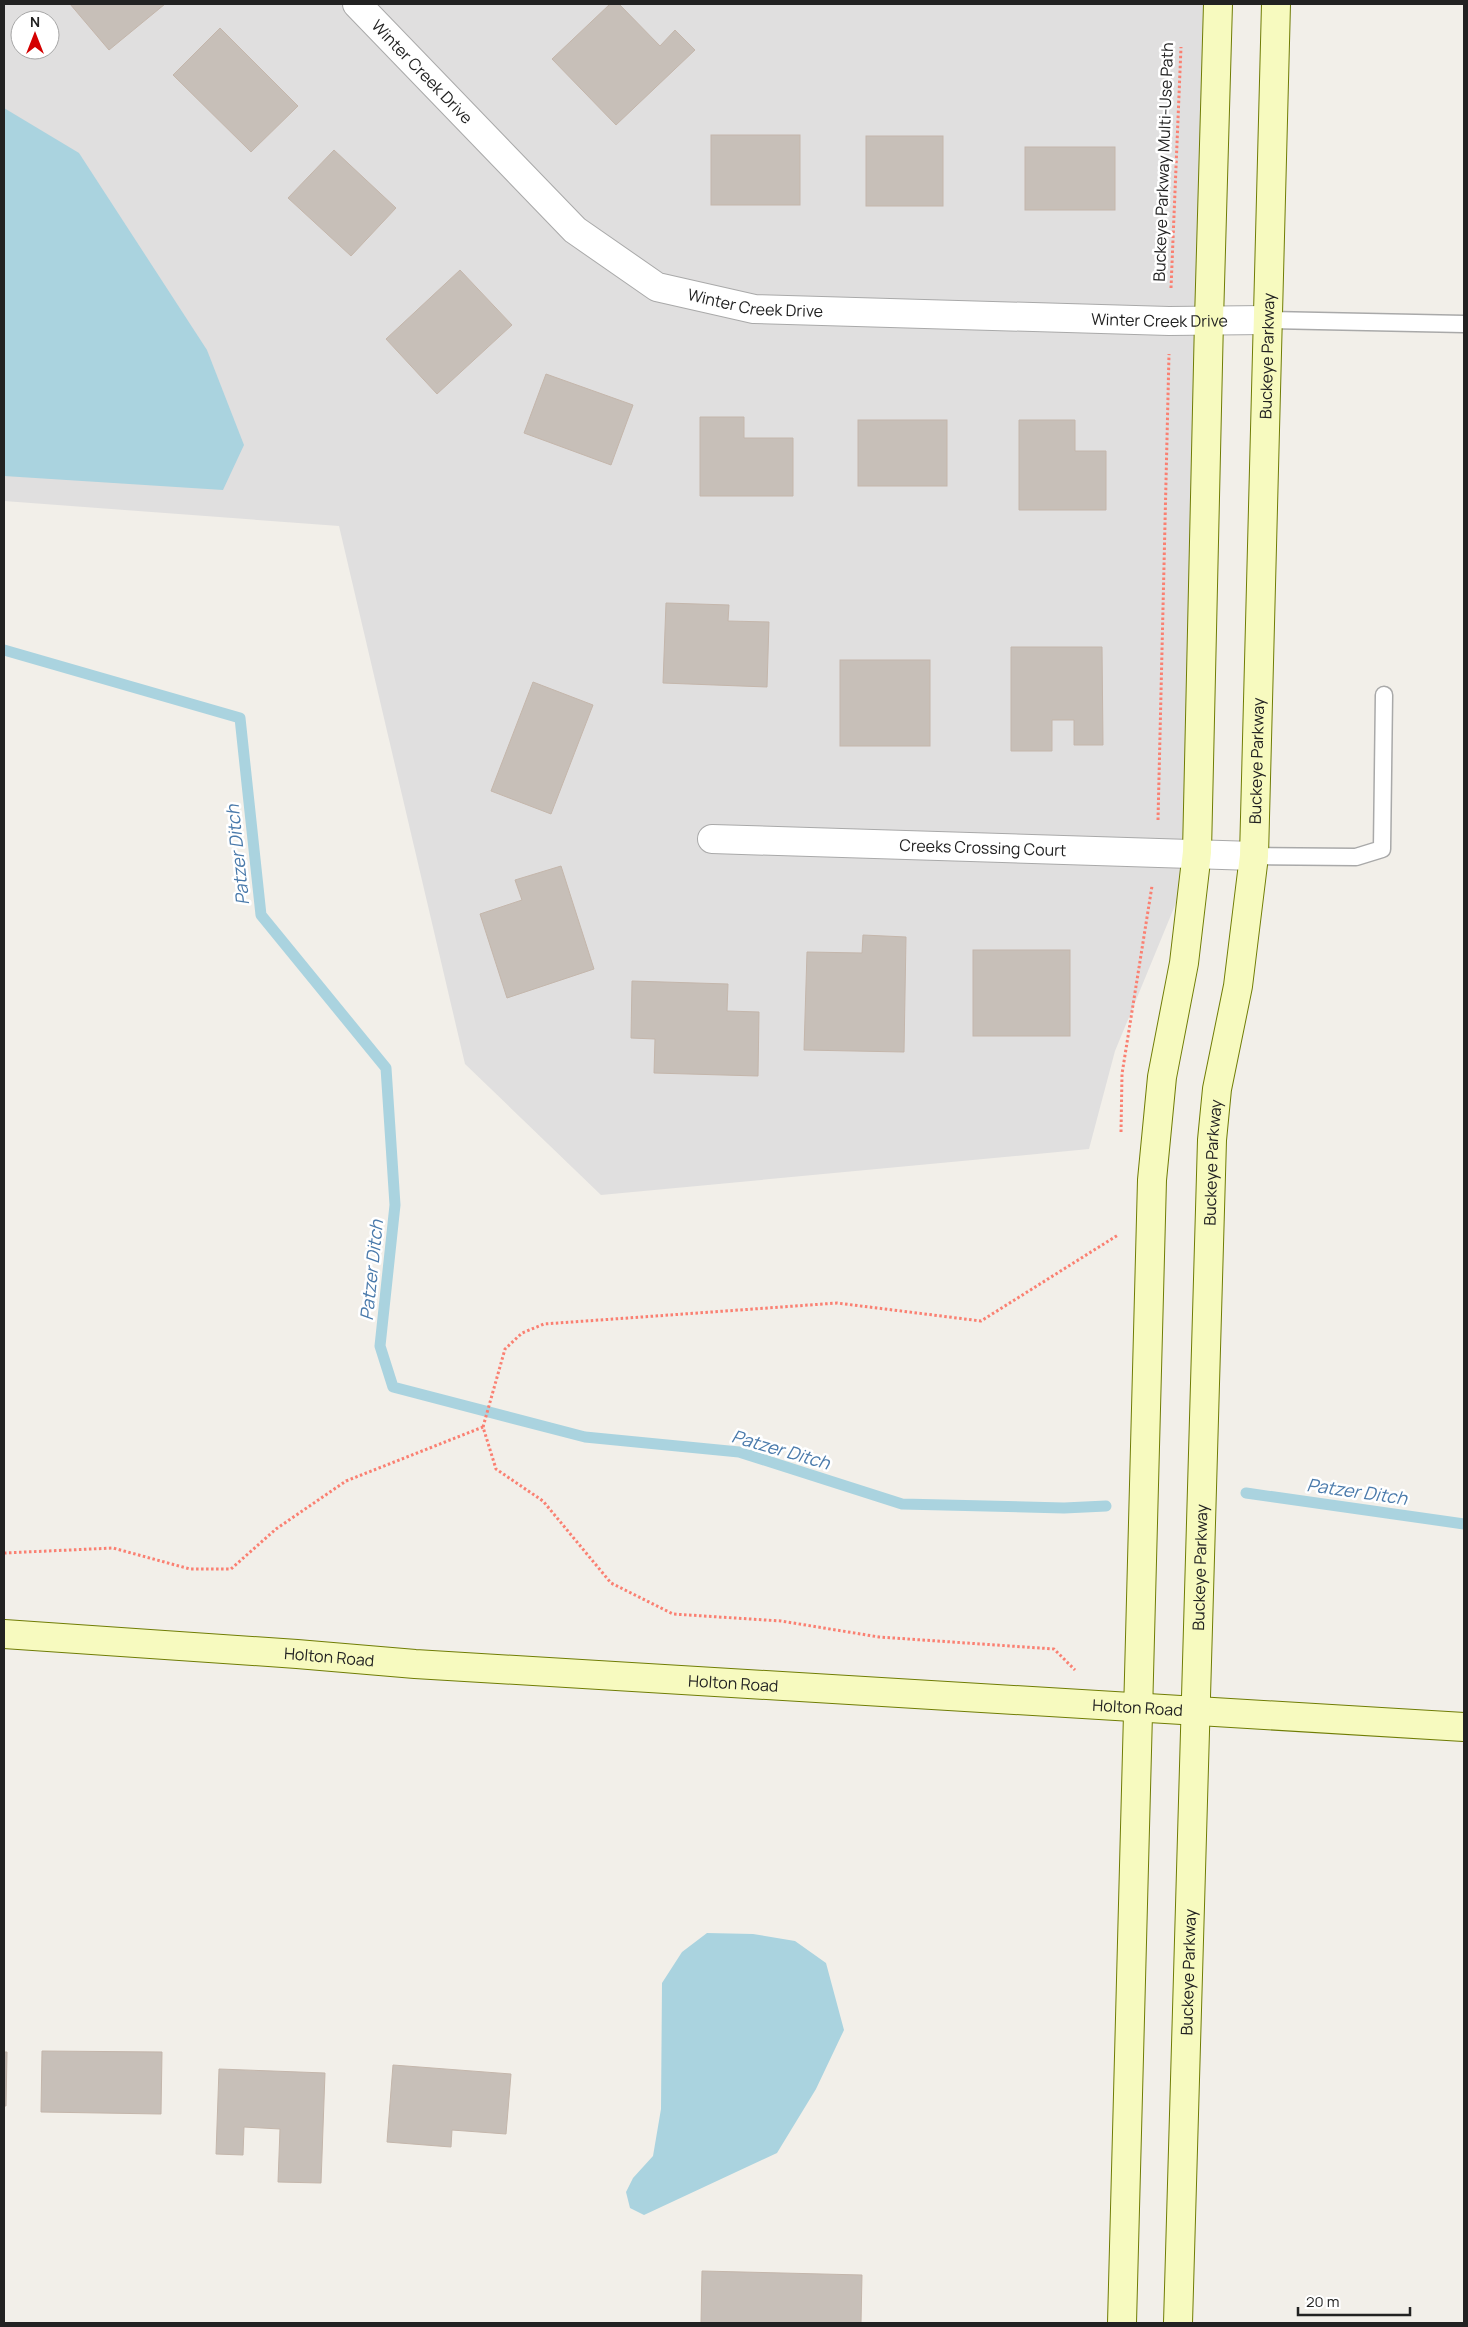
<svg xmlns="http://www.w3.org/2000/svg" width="1468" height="2327" viewBox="0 0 1468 2327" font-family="Manrope,sans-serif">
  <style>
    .residential { fill: #e0dfdf; fill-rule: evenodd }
    .water { fill: #aad3df }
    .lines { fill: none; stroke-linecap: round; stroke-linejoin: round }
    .stream { stroke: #aad3df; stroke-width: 11 }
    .building { fill: #c7bfb8; stroke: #c4b6ab }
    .lane-casing { stroke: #a9a9a9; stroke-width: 19 }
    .street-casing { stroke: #a9a9a9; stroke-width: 30 }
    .secondary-casing { stroke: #707d05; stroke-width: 30 }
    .path { stroke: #fa8072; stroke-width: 3; stroke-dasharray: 2.5 2.5; stroke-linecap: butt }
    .lane { stroke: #fff; stroke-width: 16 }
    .street { stroke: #fff; stroke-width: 28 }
    .secondary { stroke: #f7fabf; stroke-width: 28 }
    .labels { text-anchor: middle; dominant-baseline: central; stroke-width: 5; stroke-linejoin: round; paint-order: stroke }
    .street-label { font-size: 16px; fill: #222; stroke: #fff }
    .water-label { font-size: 18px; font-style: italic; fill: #4a7aab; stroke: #fff }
  </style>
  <rect width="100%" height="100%" fill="#f2efe9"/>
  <path class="residential" d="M 4,4 L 1218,4 L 1197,852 L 1115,1051 L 1089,1149 L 601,1195 L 465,1064 L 339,526 L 4,501 ZM 20,20 L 50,20 L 50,50 L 20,50 Z"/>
  <g class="water">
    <path d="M 4,108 L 79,153 L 207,350 L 244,445 L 223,490 L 4,476 Z"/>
    <path d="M 707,1933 L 753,1934 L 795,1941 L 826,1963 L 844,2030 L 816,2089 L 777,2153 L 644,2215 L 630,2208 L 626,2192 L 633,2178 L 653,2156 L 661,2109 L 662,1983 L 682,1952 Z"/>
  </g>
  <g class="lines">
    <g class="stream">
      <path d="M 4,650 L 240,718 L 261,915 L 386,1068 L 395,1205 L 380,1346 L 393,1387 L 585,1437 L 739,1452 L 902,1504 L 1064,1508 L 1106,1506"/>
      <path d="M 1246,1493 L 1464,1524"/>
    </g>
  </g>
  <g class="building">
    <path d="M 70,4 L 165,4 L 109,50 Z"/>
    <path d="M 610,4 L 619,4 L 660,46 L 675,30 L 695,50 L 616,125 L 552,59 Z"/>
    <path d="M 220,28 L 298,106 L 251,152 L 173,75 Z"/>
    <rect x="711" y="135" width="89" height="70"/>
    <rect x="866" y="136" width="77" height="70"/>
    <rect x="1025" y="147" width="90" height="63"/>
    <path d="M 334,150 L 396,208 L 351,256 L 288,198 Z"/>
    <path d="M 460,270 L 512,325 L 437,394 L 386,339 Z"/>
    <path d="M 546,374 L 633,405 L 611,465 L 524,433 Z"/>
    <path d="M 700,417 L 744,417 L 744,438 L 793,438 L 793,496 L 700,496 Z"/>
    <rect x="858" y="420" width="89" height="66"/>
    <path d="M 1019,420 L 1075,420 L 1075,451 L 1106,451 L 1106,510 L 1019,510 Z"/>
    <path d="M 666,603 L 729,605 L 728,621 L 769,622 L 767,687 L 663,683 Z"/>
    <path d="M 1011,647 L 1102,647 L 1103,745 L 1074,745 L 1074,720 L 1052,720 L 1052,751 L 1011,751 Z"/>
    <rect x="840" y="660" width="90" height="86"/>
    <path d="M 533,682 L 593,705 L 551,814 L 491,791 Z"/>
    <path d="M 561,866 L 594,969 L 507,998 L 480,914 L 522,900 L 515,880 Z"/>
    <path d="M 863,935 L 906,937 L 904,1052 L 804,1050 L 807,952 L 862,953 Z"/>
    <rect x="973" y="950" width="97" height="86"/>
    <path d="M 632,981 L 728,984 L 727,1011 L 759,1012 L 758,1076 L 654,1073 L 655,1039 L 631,1038 Z"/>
    <path d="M 42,2051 L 162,2052 L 161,2114 L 41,2112 Z"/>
    <path d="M 4,2052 L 7,2052 L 6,2106 L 4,2106 Z"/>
    <path d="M 393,2065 L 511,2074 L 506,2134 L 452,2130 L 451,2147 L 387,2142 Z"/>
    <path d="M 219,2069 L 325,2073 L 321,2183 L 278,2182 L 280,2129 L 244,2127 L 243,2155 L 216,2154 Z"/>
    <path d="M 702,2271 L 862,2275 L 861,2323 L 701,2323 Z"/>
  </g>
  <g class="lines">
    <defs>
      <g id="lane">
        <path d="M 1267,320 L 1464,324"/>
        <path d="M 1254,856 L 1356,857 L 1382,849 L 1384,695"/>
      </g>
      <g id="street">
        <path id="s1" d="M 357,4 L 575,230 L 657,287 L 754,309 L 1169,321 L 1267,320"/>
        <path id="s2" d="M 712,839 L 1254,856"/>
      </g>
      <g id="secondary">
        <path id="s3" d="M 4,1634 L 297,1654 L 415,1664 L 1464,1727"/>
        <path d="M 1122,2323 L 1152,1180 L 1162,1077 L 1184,963 L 1197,852 L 1209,320 L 1218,4"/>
        <path id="s4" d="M 1178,2323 L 1212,1140 L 1217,1089 L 1238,986 L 1254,856 L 1276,4"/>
      </g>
    </defs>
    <use href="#lane" class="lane-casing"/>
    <use href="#street" class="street-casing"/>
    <use href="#secondary" class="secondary-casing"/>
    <g class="path">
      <path d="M 1171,288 L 1181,47"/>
      <path d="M 1158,820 L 1169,354"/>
      <path d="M 1121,1132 L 1122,1074 L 1152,886"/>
      <path d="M 483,1427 L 505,1349 L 522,1333 L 544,1324 L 837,1303 L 981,1321 L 1118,1235"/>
      <path d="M 4,1553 L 113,1548 L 190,1569 L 231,1569 L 276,1529 L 346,1481 L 483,1427 L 496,1469 L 543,1501 L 611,1583 L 673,1614 L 781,1621 L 879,1637 L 1054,1649 L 1075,1670"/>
    </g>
    <use href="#lane" class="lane"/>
    <use href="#street" class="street"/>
    <use href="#secondary" class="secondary"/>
  </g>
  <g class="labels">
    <g class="street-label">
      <text stroke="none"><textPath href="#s1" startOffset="94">Winter Creek Drive</textPath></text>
      <text transform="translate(1163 162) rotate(-88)">Buckeye Parkway Multi-Use Path</text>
      <text stroke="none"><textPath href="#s1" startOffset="514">Winter Creek Drive</textPath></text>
      <text stroke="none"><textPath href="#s1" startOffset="919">Winter Creek Drive</textPath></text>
      <text stroke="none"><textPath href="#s4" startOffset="1971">Buckeye Parkway</textPath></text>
      <text stroke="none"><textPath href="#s4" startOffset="1566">Buckeye Parkway</textPath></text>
      <text stroke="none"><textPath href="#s2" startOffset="271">Creeks Crossing Court</textPath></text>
      <text stroke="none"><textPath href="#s4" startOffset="1161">Buckeye Parkway</textPath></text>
      <text stroke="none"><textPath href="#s4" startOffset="756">Buckeye Parkway</textPath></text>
      <text stroke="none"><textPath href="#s3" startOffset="326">Holton Road</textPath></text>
      <text stroke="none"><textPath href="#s3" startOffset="731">Holton Road</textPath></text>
      <text stroke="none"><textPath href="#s3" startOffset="1136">Holton Road</textPath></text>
      <text stroke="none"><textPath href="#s4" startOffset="351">Buckeye Parkway</textPath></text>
    </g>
    <g class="water-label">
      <text transform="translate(237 855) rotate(-96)">Patzer Ditch</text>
      <text transform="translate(371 1270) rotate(-84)">Patzer Ditch</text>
      <text transform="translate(781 1449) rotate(16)">Patzer Ditch</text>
      <text transform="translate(1357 1491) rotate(8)">Patzer Ditch</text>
    </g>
  </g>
  <rect width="1468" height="2327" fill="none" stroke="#222222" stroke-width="10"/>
  <g transform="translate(35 35)"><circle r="24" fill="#ffffff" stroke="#a7a7a7"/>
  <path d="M0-4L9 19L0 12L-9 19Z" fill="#d40000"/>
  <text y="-8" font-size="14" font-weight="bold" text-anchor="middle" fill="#222222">N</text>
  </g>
  <path d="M1298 2307v8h112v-8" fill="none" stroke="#222222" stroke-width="2.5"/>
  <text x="1306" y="2307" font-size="15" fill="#222222" stroke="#ffffff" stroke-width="4" paint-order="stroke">20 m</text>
</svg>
